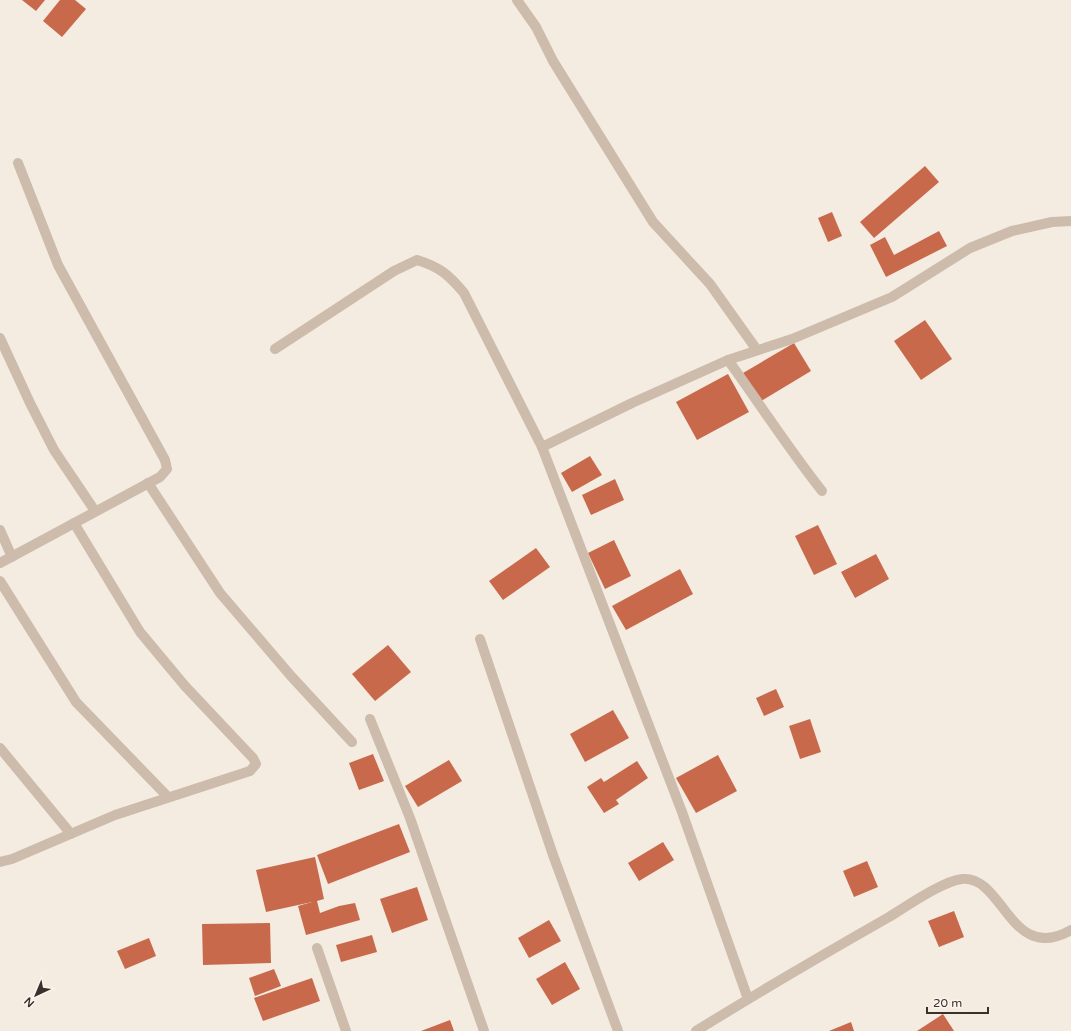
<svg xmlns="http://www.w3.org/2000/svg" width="1071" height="1031" viewBox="0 0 1071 1031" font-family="'Varela Round',sans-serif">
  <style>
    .building { fill: #c8694b }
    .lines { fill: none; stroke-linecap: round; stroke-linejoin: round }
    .minor { stroke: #cdbbac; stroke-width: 10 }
  </style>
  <rect width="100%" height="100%" fill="#f4ebe1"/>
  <g class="building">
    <path d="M 22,0 L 45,0 L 36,11 Z"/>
    <path d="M 60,0 L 75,0 L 86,9 L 62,37 L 43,21 Z"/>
    <path d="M 925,166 L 939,182 L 874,238 L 860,222 Z"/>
    <path d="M 832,212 L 842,236 L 828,242 L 818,218 Z"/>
    <path d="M 939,231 L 947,246 L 886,277 L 870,245 L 885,237 L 894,255 Z"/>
    <path d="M 925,320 L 952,359 L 921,380 L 894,341 Z"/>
    <path d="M 794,343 L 811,371 L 761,401 L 743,373 Z"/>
    <path d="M 728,374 L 749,412 L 697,440 L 676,402 Z"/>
    <path d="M 590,456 L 602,475 L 572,492 L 561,473 Z"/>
    <path d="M 615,479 L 624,500 L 591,515 L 582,495 Z"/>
    <path d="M 818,525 L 837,564 L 814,575 L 795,536 Z"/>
    <path d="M 614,540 L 631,576 L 605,589 L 588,553 Z"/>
    <path d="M 536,548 L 550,567 L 503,600 L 489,581 Z"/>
    <path d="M 876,554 L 889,579 L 855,598 L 841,572 Z"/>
    <path d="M 680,569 L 693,594 L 626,630 L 612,606 Z"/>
    <path d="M 388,645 L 411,672 L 375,701 L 352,674 Z"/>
    <path d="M 776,689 L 784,707 L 764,716 L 756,698 Z"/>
    <path d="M 613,710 L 629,738 L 585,762 L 570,734 Z"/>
    <path d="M 810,719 L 821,752 L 800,759 L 789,726 Z"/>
    <path d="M 373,754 L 384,781 L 359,790 L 349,763 Z"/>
    <path d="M 718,755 L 737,791 L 696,813 L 676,778 Z"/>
    <path d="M 449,760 L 462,781 L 418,807 L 405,786 Z"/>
    <path d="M 637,761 L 648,778 L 616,800 L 619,804 L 604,813 L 587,787 L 601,778 L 604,782 Z"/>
    <path d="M 399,824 L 410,852 L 328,884 L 317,855 Z"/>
    <path d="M 663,842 L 674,860 L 639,881 L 628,863 Z"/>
    <path d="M 315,857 L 324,899 L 317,901 L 320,913 L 339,906 L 355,903 L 360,920 L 306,935 L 298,906 L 312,902 L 266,912 L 256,870 Z"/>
    <path d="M 867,861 L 878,887 L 854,897 L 843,871 Z"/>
    <path d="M 417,887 L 428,920 L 392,933 L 380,899 Z"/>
    <path d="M 954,911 L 964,937 L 939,947 L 928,921 Z"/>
    <path d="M 549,920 L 561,941 L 529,958 L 518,938 Z"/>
    <path d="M 270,923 L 271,963 L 203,965 L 202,924 Z"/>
    <path d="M 372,935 L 377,952 L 341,962 L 336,945 Z"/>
    <path d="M 149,938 L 156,956 L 125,969 L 117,951 Z"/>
    <path d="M 565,962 L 580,989 L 552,1005 L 536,979 Z"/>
    <path d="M 274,969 L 281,986 L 255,996 L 249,978 Z"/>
    <path d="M 312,978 L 320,1001 L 263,1021 L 254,998 Z"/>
    <path d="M 943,1014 L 954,1031 L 917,1031 Z"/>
    <path d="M 450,1020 L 454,1031 L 421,1031 Z"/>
    <path d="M 851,1022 L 854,1031 L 829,1031 Z"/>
  </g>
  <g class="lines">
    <g class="minor">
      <path d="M 517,0 L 536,27 L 553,61 L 653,222 L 710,284 L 757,350"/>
      <path d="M 0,338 L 30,403 L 54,450 L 95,511"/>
      <path d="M 275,349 L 394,271 L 417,260 C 440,267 449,275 464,293 L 542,447 L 682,812 L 748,999"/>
      <path d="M 728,360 C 760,404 788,448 822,491"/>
      <path d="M 542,447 L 632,403 L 728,360 L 792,339 L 892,297 L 970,248 L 1012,231 L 1052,222 L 1071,221"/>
      <path d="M 148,483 L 220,593 L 291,676 L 352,742"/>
      <path d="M 0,530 L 12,557"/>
      <path d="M 0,563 L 160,477 L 167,469 L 165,460 L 58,265 L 18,163"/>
      <path d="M 0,581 L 76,702 L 168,797"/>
      <path d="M 480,639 L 553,855 L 618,1031"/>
      <path d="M 370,719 L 410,818 L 484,1031"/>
      <path d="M 0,748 L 71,834"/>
      <path d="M 0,862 L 12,859 L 115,815 L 250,771 L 256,764 L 253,758 L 185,686 L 140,632 L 74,523"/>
      <path d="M 317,948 L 346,1031"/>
      <path d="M 696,1031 C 759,992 824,954 889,917 C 907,906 943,881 962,879 C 1004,875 1010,965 1071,930"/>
    </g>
  </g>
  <g transform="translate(36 995) rotate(224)" stroke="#fbf5ee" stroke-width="3" paint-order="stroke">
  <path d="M0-3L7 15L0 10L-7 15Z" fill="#3b302b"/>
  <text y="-6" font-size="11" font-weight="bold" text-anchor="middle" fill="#3b302b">N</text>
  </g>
  <path d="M927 1007v6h61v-6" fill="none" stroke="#3b302b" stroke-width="2"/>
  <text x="933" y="1007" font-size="12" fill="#3b302b" stroke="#fbf5ee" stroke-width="3" paint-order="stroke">20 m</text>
</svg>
